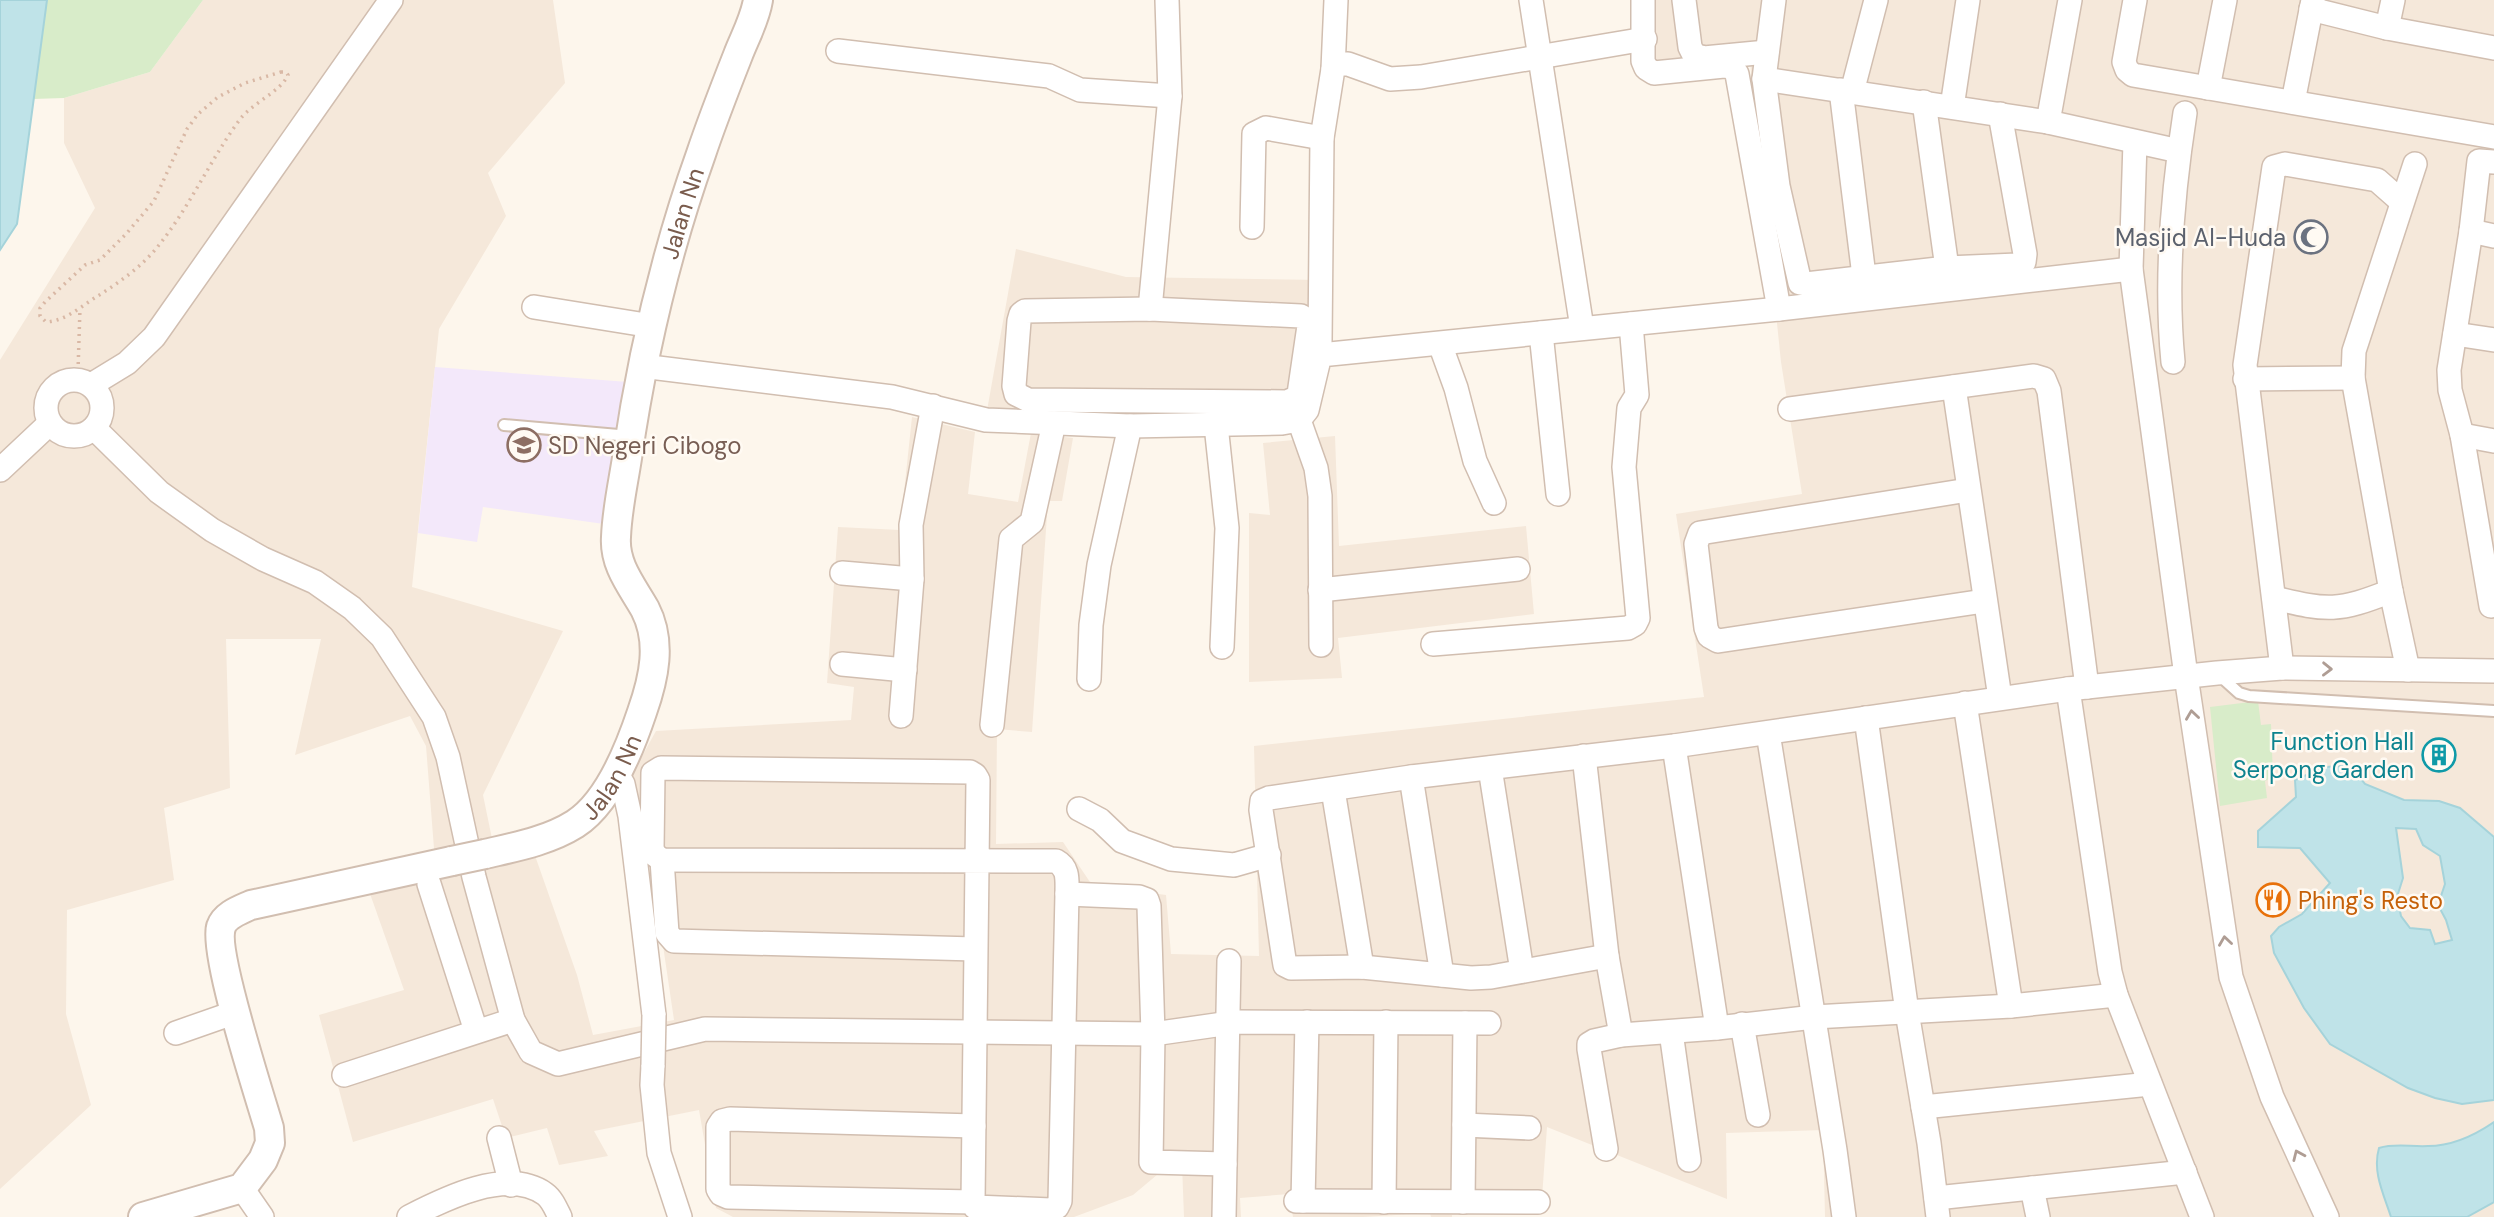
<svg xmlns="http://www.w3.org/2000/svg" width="2494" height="1217" viewBox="0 0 2494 1217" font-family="'DM Sans',sans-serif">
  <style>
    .residential { fill: #f5e8da }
    .education { fill: #f3e8fa }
    .green { fill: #d8ecc9 }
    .water { fill: #bfe3e8; stroke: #a5d3da; stroke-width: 2; fill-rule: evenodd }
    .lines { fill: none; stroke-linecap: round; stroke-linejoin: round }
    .service-casing { stroke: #d1beb0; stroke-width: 14 }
    .minor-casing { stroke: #d1beb0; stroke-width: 26 }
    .tertiary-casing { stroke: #d1beb0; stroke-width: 32 }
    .path { stroke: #d9b8a5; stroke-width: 3.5; stroke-dasharray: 2 5; stroke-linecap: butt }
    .service { stroke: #fff; stroke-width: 10 }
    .minor { stroke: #fff; stroke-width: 23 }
    .tertiary { stroke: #fff; stroke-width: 28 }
    .minor-bridge-casing { stroke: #d1beb0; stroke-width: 26; stroke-linecap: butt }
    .tertiary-bridge-casing { stroke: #d1beb0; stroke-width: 32; stroke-linecap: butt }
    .minor-bridge { stroke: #fff; stroke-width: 23 }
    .tertiary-bridge { stroke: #fff; stroke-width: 28 }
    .oneway { stroke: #af9d94 }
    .labels { text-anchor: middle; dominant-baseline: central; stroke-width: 5; stroke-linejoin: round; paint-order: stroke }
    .street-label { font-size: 24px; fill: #7a5c4d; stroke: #fffaf3 }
    .worship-label { font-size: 24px; fill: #5b616d; stroke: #fffaf3; text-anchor: end }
    .education-label { font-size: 24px; fill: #785e54; stroke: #fffaf3; text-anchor: start }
    .culture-label { font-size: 24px; fill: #0d838f; stroke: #fffaf3; text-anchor: end }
    .food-label { font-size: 24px; fill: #c56008; stroke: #fffaf3; text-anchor: start }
  </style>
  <rect width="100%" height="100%" fill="#fdf6ec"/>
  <g class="residential">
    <path d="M 203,0 L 553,0 L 565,83 L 488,173 L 506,216 L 439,329 L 412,587 L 563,631 L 483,795 L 496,858 L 532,847 L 577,975 L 593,1035 L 674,1020 L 643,810 L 631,776 L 656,731 L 851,720 L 854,687 L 827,683 L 838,527 L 900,530 L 912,417 L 975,432 L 968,494 L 1018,502 L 1031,433 L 1073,438 L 1062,501 L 1048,501 L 1032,732 L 997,729 L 996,844 L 1063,842 L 1092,885 L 1166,895 L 1171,954 L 1259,956 L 1254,746 L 1704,697 L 1676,514 L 1802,494 L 1781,362 L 1750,62 L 1657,71 L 1649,0 L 2494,0 L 2494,1217 L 1825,1217 L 1823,1130 L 1726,1133 L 1727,1199 L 1547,1127 L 1541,1212 L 1452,1215 L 1452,1217 L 1431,1217 L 1430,1213 L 1363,1217 L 1293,1217 L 1289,1194 L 1240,1198 L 1241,1217 L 1184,1217 L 1182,1165 L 1164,1169 L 1133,1195 L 1074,1217 L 733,1217 L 716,1208 L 699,1110 L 594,1131 L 608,1156 L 559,1165 L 547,1128 L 506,1138 L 493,1099 L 353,1142 L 319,1015 L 404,990 L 368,888 L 436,874 L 426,746 L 410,716 L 295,755 L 321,639 L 226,639 L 230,788 L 164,808 L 174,880 L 67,910 L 66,1014 L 91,1105 L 0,1189 L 0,360 L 95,208 L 64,143 L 64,98 L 150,72 Z"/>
    <path d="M 1016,249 L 1126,277 L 1320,280 L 1316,413 L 1270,418 L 986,416 Z"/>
    <path d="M 1335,436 L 1339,546 L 1526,526 L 1534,614 L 1338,638 L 1342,678 L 1249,682 L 1249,513 L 1270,515 L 1263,443 Z"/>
  </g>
  <path class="education" d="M 435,367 L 628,382 L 611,525 L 483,507 L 477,542 L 418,533 Z"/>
  <g class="green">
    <path d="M 47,0 L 203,0 L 150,72 L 64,98 L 33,99 Z"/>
    <path d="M 2258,701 L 2261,725 L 2271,724 L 2273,777 L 2265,781 L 2267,798 L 2220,806 L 2210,707 Z"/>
  </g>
  <g class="water">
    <path d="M 0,0 L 47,0 L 17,224 L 0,250 Z"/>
    <path d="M 2344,766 L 2351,767 L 2365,784 L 2404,800 L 2439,801 L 2460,808 L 2494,837 L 2494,1100 L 2462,1104 L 2435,1098 L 2408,1088 L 2330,1044 L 2304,1008 L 2274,953 L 2271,936 L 2279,927 L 2302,914 L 2330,883 L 2300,848 L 2258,847 L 2258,831 L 2296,797 L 2295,780 L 2325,767 ZM 2396,828 L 2416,829 L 2423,845 L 2440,856 L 2445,884 L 2438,905 L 2446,920 L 2452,940 L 2435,944 L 2430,930 L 2410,928 L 2401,916 L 2397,897 L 2403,878 Z"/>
    <path d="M 2494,1122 L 2494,1202 L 2467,1217 L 2391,1217 C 2384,1195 2372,1172 2379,1148 C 2395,1143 2411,1147 2428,1146 C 2452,1146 2475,1135 2494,1122 Z"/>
  </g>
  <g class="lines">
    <defs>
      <g id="service">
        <path d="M 504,425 L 630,436"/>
        <path d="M 2219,675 L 2239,693 L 2249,696 L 2494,711"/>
      </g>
      <g id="minor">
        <path d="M 1531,0 L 1582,328"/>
        <path d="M 1643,0 L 1643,61 L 1646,68 L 1654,73 L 1724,66 L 1732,67 L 1737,74 L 1779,309"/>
        <path d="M 1684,0 L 1690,47 L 1694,55 L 1704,58 L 1767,52"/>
        <path d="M 1774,0 L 1764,79 L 1778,186 L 1800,283 L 1806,284 L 1947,268 L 2017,265 L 2024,262 L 2025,254 L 2000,114"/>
        <path d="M 2135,0 L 2124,62 L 2127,70 L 2133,75 L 2494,137"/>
        <path d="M 2311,9 L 2387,28 L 2494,48"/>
        <path d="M 2387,28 L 2393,0"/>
        <path d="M 838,51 L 1049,76 L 1080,90 L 1170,96"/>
        <path d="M 1333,69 L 1336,0"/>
        <path d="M 1764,79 L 2048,122 L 2179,151"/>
        <path d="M 2208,88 L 2225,0"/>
        <path d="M 1841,90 L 1864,276"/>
        <path d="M 1852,92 L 1876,0"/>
        <path d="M 1924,102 L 1947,268"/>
        <path d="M 2293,102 L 2313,0"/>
        <path d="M 1952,107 L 1968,0"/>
        <path d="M 2048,122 L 2070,0"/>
        <path d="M 2135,142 L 2131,269 L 2186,676 L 2231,977 L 2272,1097 L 2327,1217"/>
        <path d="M 1252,227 L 1254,134 L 1266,128 L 1322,138"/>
        <path d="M 2471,231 L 2494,236"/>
        <path d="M 534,307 L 652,326"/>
        <path d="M 1150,309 L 1301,316 L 1306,319 L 1309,326 L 1299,394 L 1296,398 L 1287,402 L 1028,400 L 1016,394 L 1014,386 L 1019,321 L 1021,314 L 1025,311 Z"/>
        <path d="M 1150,309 L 1170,96 L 1167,0"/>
        <path d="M 1541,333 L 1558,494"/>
        <path d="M 2455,334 L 2494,340"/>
        <path d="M 1320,342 L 1322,138 L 1333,69 L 1339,64 L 1348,64 L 1390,79 L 1421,77 L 1645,39"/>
        <path d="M 1440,344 L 1456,388 L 1475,461 L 1494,503"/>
        <path d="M 2173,362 C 2165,279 2172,196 2185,113"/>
        <path d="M 642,366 L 892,397 L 986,420 L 1130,426 L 1282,423 L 1299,420 L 1307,410 L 1320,355 L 1779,309 L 2131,269"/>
        <path d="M 2245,379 L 2353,378"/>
        <circle cx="74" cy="408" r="28"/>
        <path d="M 91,385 L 127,363 L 154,337 L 391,0"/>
        <path d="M 1954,387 L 2000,698"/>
        <path d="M 1790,409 L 2034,376 L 2044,379 L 2049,391 L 2087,687"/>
        <path d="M 1299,420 L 1316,468 L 1320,496 L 1321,645"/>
        <path d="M 1216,425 L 1227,528 L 1222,647"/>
        <path d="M 94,428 L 159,492 L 212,530 L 263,559 L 315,582 L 352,608 L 382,637 L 434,717 L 448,757 L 474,877 L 513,1020 L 531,1052 L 558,1064 L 705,1029 L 1153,1034 L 1237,1022 L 1489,1023"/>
        <path d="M 2462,435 L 2494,441"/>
        <path d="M 0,470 L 49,424"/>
        <path d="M 1968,490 L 1700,533 L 1696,544 L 1706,628 L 1709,636 L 1718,641 L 1984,601"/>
        <path d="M 842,573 L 912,579"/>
        <path d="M 1320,590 L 1518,569"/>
        <path d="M 2274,598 C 2328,611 2338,612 2391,591"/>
        <path d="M 2491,606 L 2462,435 L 2450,390 L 2449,370 L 2471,231 L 2479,161 L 2494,162"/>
        <path d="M 1433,644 L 1628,628 L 1635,624 L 1638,618 L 1624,467 L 1629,408 L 1637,395 L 1631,324"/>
        <path d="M 842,664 L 905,670"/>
        <path d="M 2282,668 L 2245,365 L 2274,167 L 2285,164 L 2377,180 L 2402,202"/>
        <path d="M 2408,670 L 2391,591 L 2353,378 L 2354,351 L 2415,164"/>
        <path d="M 1089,679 L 1091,625 L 1099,565 L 1130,426"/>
        <path d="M 2068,689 L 2110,972 L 2116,995 L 2202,1217"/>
        <path d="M 1965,703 L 2011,1006 L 2116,995"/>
        <path d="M 901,716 L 912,579 L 911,525 L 933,406"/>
        <path d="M 1866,718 L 1907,1012 L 1929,1143 L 1938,1217"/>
        <path d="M 992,725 L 1011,539 L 1032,522 L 1054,423"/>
        <path d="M 1768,733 L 1835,1150 L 1844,1217"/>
        <path d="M 1674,746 L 1717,1028"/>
        <path d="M 1584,756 L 1607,956 L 1621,1035"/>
        <path d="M 1490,768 L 1522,971"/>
        <path d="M 616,772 L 623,784 L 630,816 L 654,1015"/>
        <path d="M 970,772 L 661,768 L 653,773 L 652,849 L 655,855 L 662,860 L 1056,861 C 1069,868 1067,880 1067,894 L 1060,1201 L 1057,1207 L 1051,1210 L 975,1207 L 973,1202 C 975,1062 975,921 978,780 L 975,775 L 970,772"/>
        <path d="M 1411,777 L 1442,975"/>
        <path d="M 1333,790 L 1362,967"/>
        <path d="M 1079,809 L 1100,820 L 1122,841 L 1171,859 L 1234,865 L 1269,855"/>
        <path d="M 662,860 L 667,933 L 674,941 L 975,949"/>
        <path d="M 429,884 L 476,1031"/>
        <path d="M 1067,894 L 1139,897 L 1147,900 L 1149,906 L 1153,1034 L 1151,1162 L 1225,1164"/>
        <path d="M 1607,956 L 1491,977 L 1471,978 L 1362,967 L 1291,968 L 1285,965 L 1284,959 L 1261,810 L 1262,801 L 1269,798 L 1411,777 L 1674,746 L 2068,689 L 2217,673 L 2282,668 L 2494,671"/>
        <path d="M 1742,1024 L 1758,1115"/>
        <path d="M 1671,1032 L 1689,1160"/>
        <path d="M 176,1033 L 236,1012"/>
        <path d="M 653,1065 L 652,1085 L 659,1153 L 680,1217"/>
        <path d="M 344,1075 L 513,1020"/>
        <path d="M 1923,1107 L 2150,1084"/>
        <path d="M 1464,1125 L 1529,1128"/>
        <path d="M 499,1138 L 511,1185"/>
        <path d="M 1606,1149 L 1589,1049 L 1589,1044 L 1594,1041 L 1621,1035 L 1717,1028 L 1814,1017 L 2011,1006"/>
        <path d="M 242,1188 L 262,1217"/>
        <path d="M 2032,1188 L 2038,1217"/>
        <path d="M 1936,1198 L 2185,1172"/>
        <path d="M 1296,1201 L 1538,1202"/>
        <path d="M 1303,1201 L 1307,1022"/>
        <path d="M 973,1202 L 728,1197 L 721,1194 L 718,1189 L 718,1127 L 722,1121 L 730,1119 L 974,1126"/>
        <path d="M 1384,1202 L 1386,1022"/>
        <path d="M 1463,1202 L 1465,1023"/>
        <path d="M 409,1217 C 444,1199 507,1167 545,1194 C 552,1199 556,1209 560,1217"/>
        <path d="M 1224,1217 L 1229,961"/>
      </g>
      <g id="tertiary">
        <path id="s1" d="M 485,854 C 515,847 548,841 575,824 C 608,803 630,748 642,712 C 654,678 662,642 645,609 C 632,586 614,565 616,537 C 617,510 623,484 627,458 C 642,355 666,252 701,154 C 712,121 725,88 738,55 C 745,37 755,19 758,0"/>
        <path d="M 143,1217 L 242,1188 L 263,1160 L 270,1143 L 269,1128 C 259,1094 213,952 221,927 C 225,915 240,910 251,905 L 452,861"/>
      </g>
    </defs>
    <use href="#service" class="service-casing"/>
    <use href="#minor" class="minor-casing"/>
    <use href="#tertiary" class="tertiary-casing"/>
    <g class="path">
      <path d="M 281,72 L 286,72 L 288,75 C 281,91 253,103 241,118 C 211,158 191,205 159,245 C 142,267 117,284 93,299 C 78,309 64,321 46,322 L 40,316 L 40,308 L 45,302 L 85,265 L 100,260 L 126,234 L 154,201 L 187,129 L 198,114 L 218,97 L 245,83 Z"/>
      <path d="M 78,371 L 80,308"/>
    </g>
    <use href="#service" class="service"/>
    <use href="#minor" class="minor"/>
    <use href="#tertiary" class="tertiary"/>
    <defs>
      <path id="minor-bridge" d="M 653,1065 L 654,1015"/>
      <path id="tertiary-bridge" d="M 452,861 L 485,854"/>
    </defs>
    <use href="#minor-bridge" class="minor-bridge-casing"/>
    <use href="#tertiary-bridge" class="tertiary-bridge-casing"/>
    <use href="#minor-bridge" class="minor-bridge"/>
    <use href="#tertiary-bridge" class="tertiary-bridge"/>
  </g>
  <defs><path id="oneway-chevron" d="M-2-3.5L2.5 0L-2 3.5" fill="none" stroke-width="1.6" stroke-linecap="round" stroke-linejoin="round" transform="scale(1.75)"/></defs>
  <g class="oneway">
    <use href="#oneway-chevron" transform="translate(2327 669) rotate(1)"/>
    <use href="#oneway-chevron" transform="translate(2192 715) rotate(-98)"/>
    <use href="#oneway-chevron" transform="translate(2225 941) rotate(-98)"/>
    <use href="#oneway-chevron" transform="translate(2298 1155) rotate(-114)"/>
  </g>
  <defs>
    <symbol id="mosque-ring" viewBox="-11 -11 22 22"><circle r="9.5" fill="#fffaf3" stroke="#6b7280" stroke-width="1.5"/><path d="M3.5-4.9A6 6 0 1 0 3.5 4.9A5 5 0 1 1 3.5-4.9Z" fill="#6b7280"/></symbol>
    <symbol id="school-ring" viewBox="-11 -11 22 22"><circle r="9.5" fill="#fffaf3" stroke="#8d6e63" stroke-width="1.5"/><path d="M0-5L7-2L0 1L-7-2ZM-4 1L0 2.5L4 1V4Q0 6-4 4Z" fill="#8d6e63"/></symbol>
    <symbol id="building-ring" viewBox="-11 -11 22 22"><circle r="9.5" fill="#fffaf3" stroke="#0f9aa8" stroke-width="1.5"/><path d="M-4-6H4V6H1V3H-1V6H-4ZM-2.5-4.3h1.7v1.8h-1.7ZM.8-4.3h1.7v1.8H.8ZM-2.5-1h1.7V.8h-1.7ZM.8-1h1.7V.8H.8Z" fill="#0f9aa8"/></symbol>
    <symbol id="restaurant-ring" viewBox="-11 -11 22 22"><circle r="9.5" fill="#fffaf3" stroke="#e8710a" stroke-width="1.5"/><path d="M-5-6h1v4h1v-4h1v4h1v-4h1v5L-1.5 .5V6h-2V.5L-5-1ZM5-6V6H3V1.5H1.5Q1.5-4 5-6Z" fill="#e8710a"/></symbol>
  </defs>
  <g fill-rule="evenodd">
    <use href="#mosque-ring" x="2292" y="218" width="38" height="38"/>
    <use href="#school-ring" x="505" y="426" width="38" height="38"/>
    <use href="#building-ring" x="2420" y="736" width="38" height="38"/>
    <use href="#restaurant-ring" x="2254" y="881" width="38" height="38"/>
  </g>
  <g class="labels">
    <g class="street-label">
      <text stroke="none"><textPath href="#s1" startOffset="744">Jalan Nn</textPath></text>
      <text stroke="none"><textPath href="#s1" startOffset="156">Jalan Nn</textPath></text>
    </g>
    <g class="worship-label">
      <text x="2286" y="237">Masjid AI-Huda</text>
    </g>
    <g class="education-label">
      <text x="548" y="445">SD Negeri Cibogo</text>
    </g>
    <g class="culture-label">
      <text x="2414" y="741">Function Hall<tspan x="2414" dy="28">Serpong Garden</tspan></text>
    </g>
    <g class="food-label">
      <text x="2298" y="900">Phing's Resto</text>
    </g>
  </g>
</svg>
